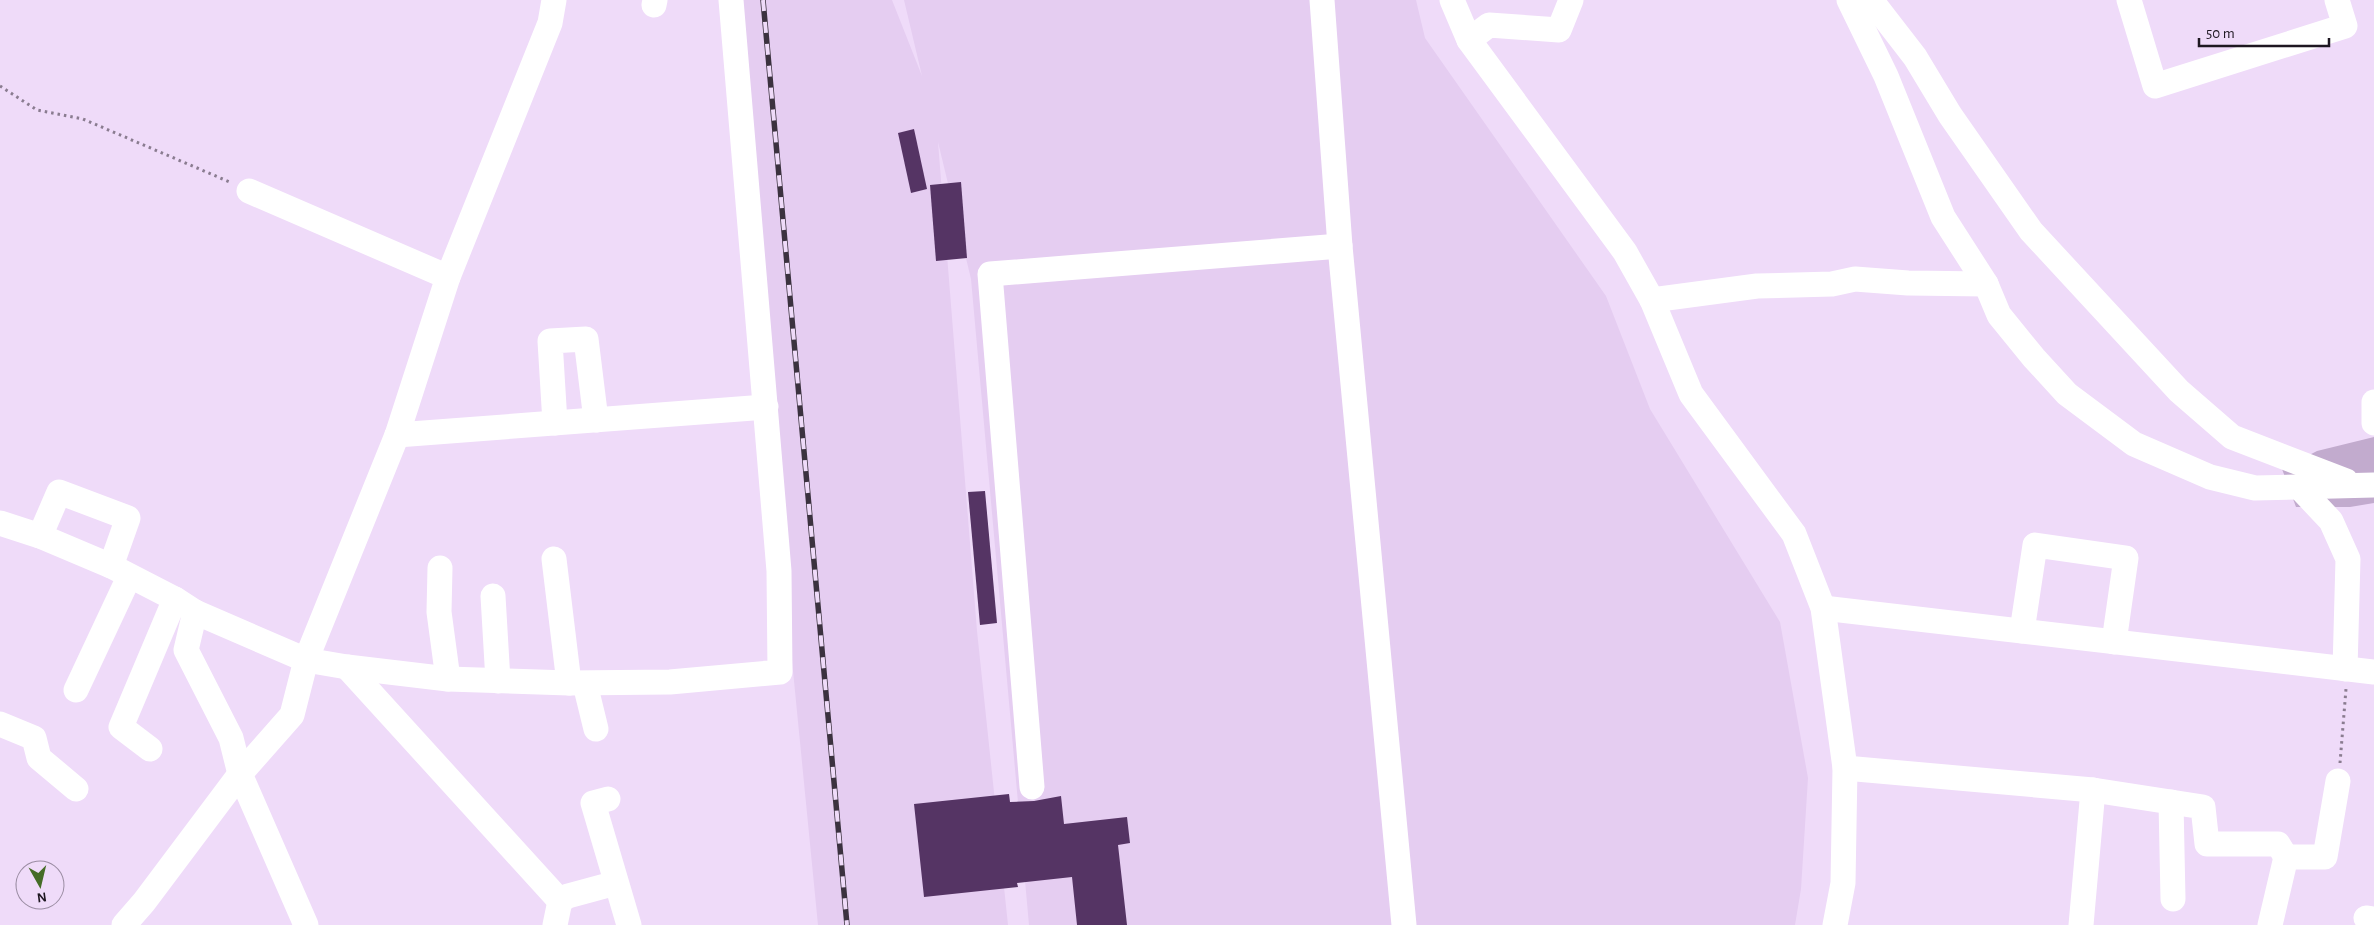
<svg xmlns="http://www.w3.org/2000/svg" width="2374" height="925" viewBox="0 0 2374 925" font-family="'Alegreya Sans',sans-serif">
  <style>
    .built { fill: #e5cdf1 }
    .green { fill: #c2abce }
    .building { fill: #553464 }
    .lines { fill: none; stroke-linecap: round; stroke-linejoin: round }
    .path { stroke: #8a7c90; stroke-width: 3; stroke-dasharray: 2.5 4; stroke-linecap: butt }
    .minor { stroke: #fff; stroke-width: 25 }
    .rail-casing { stroke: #3b323f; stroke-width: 5.5 }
    .rail { stroke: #efdbf9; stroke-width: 4; stroke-dasharray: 11; stroke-linecap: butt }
  </style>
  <rect width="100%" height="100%" fill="#efdbf9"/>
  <path class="built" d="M 727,0 L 892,0 L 922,76 L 904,0 L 1416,0 L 1425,38 L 1606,296 L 1650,409 L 1780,622 L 1808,778 L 1801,889 L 1795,925 L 1029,925 L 971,279 L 938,142 L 977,631 L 1008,925 L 818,925 Z"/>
  <path class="green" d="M 2374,437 L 2374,503 L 2350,507 L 2296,507 L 2282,469 L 2317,451 Z"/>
  <g class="building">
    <path d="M 914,129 L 927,189 L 911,193 L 898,133 Z"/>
    <path d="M 961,182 L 967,258 L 936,261 L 930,185 Z"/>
    <path d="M 985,491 L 997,623 L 980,625 L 968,492 Z"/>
    <path d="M 1009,794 L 1010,802 L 1034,801 L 1061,796 L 1064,824 L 1127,817 L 1130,843 L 1118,845 L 1127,925 L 1077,925 L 1072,877 L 1017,883 L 1018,887 L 924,897 L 914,804 Z"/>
  </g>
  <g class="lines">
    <g class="path">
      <path d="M 0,86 L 37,110 L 83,119 L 232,183"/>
      <path d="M 2340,763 L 2346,689"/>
    </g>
    <g class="minor">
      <path d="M 1322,0 L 1340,246 L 1404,925"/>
      <path d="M 1452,0 L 1469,40 L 1625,252 L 1652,300 L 1691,394 L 1794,534 L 1823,608 L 1845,768 L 1843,883 L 1835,925"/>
      <path d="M 1849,0 L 1886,76 L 1943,217 L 1986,284 L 1999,315 L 2034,358 L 2067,394 L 2134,444 L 2210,477 L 2255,488 L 2374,485"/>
      <path d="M 1871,0 L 1915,57 L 1950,115 L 2031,231 L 2179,391 L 2232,437 L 2346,481"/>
      <path d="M 2129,0 L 2155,86 L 2345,26 L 2337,0"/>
      <path d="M 654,5 L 655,0"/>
      <path d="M 1469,40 L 1489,25 L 1559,30 L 1571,0"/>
      <path d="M 249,191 L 448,277"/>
      <path d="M 1652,300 L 1757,286 L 1832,284 L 1855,279 L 1908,283 L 1986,284"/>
      <path d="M 2374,402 L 2374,423"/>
      <path d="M 555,423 L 550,341 L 586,339 L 596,420"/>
      <path d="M 397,435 L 766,407"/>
      <path d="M 2299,487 L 2331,521 L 2348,559 L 2345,669"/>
      <path d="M 0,523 L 40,536 L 111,566 L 175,599 L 195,612 L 306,660 L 347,667 L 448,679 L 569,683 L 670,682 L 780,672 L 779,571 L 731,0"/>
      <path d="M 40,536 L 59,492 L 128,518 L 111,566"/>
      <path d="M 554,559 L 569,683"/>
      <path d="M 440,568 L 439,612 L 448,679"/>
      <path d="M 493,596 L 498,681"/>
      <path d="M 1823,608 L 2374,672"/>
      <path d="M 195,612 L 186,650 L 231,738 L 240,774 L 306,925"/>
      <path d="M 2022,631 L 2035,545 L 2126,558 L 2114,642"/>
      <path d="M 347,667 L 560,901"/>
      <path d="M 585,684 L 596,729"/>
      <path d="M 76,690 L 129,577"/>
      <path d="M 0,724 L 34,738 L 39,758 L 76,789"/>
      <path d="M 150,749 L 121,727 L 175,599"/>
      <path d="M 1845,768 L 2093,790 L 2081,925"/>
      <path d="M 1032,787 L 990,274 L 1340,246"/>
      <path d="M 2093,790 L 2203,807 L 2207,844 L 2278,844 L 2286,857"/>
      <path d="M 608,799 L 593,803 L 629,925"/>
      <path d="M 2171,802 L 2173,899"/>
      <path d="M 2366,918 L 2374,919"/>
      <path d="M 124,925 L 144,902 L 240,774 L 292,715 L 306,660 L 397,435 L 448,277 L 550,23 L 554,0"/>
      <path d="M 555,925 L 560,901 L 568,896 L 616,883"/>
      <path d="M 2270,925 L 2286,857 L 2325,857 L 2338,781"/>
    </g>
    <defs>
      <path id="rail" d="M 763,0 L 847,925"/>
    </defs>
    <use href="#rail" class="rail-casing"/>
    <use href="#rail" class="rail"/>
  </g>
  <g transform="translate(40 885) rotate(172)"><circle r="24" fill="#efdbf9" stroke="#9b8da3"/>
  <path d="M0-4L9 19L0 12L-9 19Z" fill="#456c27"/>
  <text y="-8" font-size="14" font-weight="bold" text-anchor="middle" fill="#1e1721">N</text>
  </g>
  <path d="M2199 38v8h130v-8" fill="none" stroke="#1e1721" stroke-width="2.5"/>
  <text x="2206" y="38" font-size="15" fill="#1e1721" stroke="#efdbf9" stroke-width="4" paint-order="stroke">50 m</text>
</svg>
